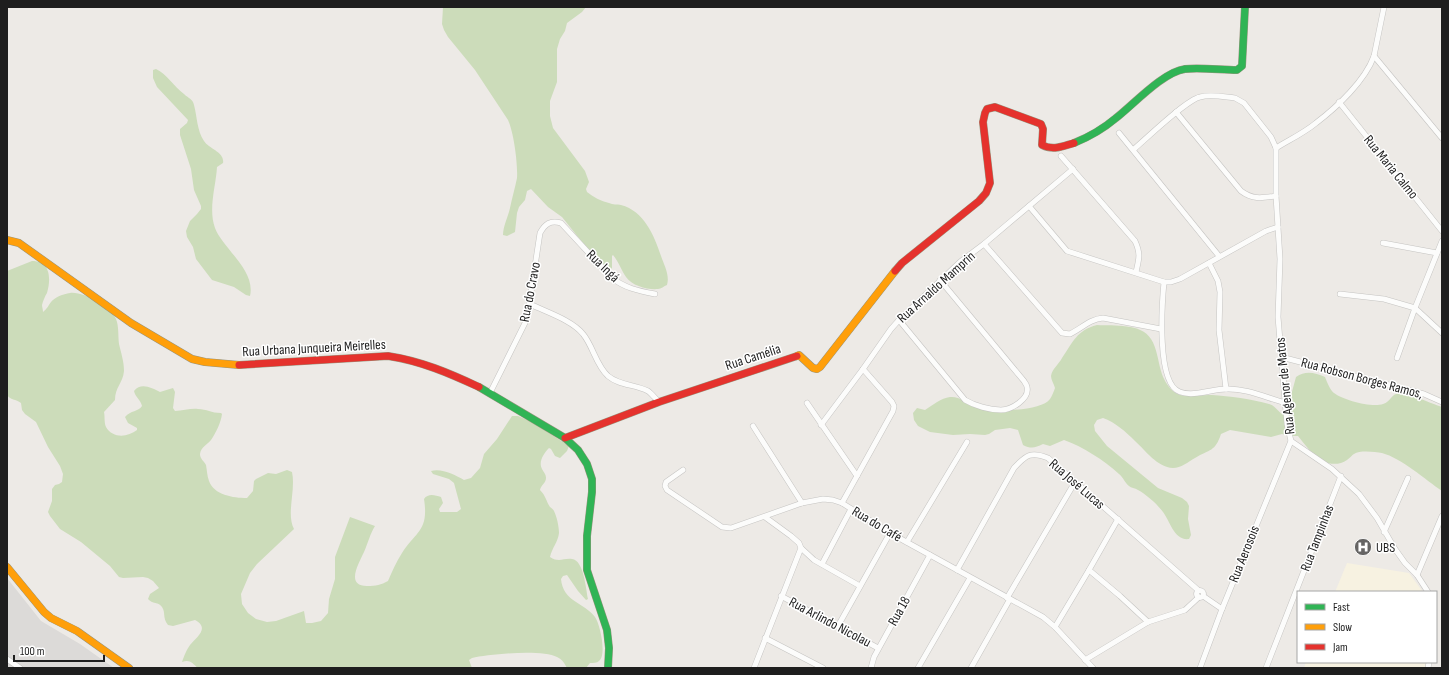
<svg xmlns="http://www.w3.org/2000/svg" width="1449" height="675" viewBox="0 0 1449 675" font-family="'Sofia Sans Condensed',sans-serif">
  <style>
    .residential { fill: #dcdad8 }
    .education { fill: #f7f2e1 }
    .forest { fill: #ccdcba }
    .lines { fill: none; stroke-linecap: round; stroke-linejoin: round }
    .street-casing { stroke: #c5c4c2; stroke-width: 6 }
    .fast-casing { stroke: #98957e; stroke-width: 8 }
    .slow-casing { stroke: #98957e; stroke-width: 8 }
    .jam-casing { stroke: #98957e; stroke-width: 8 }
    .street { stroke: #fcfcfb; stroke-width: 5 }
    .fast { stroke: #30b455; stroke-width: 7 }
    .slow { stroke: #ff9f0a; stroke-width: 7 }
    .jam { stroke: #e5322d; stroke-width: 7 }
    .labels { text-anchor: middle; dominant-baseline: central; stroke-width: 3; stroke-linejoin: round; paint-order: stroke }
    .street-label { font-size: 14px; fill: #1e1e1e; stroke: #fff }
    .poi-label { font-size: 14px; fill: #1e1e1e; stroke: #fff; text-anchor: start }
  </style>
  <rect width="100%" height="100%" fill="#edeae6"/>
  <path class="residential" d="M 7,578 L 41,621 L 80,644 L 114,668 L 7,668 Z"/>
  <g class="education">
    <path d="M 1347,563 L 1409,573 L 1423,592 L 1335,592 Z"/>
    <path d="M 1306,662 L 1426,662 L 1425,668 L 1304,668 Z"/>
  </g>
  <g class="forest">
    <path d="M 443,7 L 586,7 L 582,12 L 567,23 L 565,31 L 560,39 L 557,49 L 557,82 L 550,101 L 550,116 L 553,128 L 585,171 L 589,182 L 586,189 L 587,192 C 593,197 601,201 609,203 C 613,205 617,204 621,205 C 644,211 654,235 661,256 C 664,265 670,275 667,285 C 664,286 661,289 658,289 C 648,290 632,286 626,277 C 621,270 619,262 613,255 L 612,256 L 612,268 L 610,270 L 606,268 L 591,253 L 562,217 L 548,207 L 531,189 L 527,191 L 525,200 L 519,207 L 517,213 L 515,232 L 507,236 L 503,235 C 503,226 508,217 510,208 C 512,198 515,188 517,178 C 518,165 514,133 508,120 L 475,70 L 448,37 L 444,30 L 442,24 Z"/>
    <path d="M 156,69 C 167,74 174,87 184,94 C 188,98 193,99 194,105 C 197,116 197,131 204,141 C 209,149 225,152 223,163 L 217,167 C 216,186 208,209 215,228 C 223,249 256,270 250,296 L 246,295 L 234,287 L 212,280 L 196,259 L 193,247 L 187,237 L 186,231 L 190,221 L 197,214 L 201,209 L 201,206 L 194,190 L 191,169 L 180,135 L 180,129 L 187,123 L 188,120 L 157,87 L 153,78 L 153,70 Z"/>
    <path d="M 32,261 C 51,261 51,279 47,293 C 45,296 43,301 42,305 C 42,307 43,309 43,312 C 47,309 48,306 51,302 C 55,297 63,294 70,293 C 83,291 111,307 116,319 C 119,326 118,336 119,344 C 121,353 124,361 124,371 C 123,383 115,387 115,400 L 104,412 C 105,416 104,423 106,427 C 113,439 128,437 137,430 L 137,428 L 128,423 L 125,417 C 131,410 138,412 142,406 C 141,400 135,397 134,391 C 141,382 152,388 160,392 L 173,388 L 175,392 L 173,408 L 175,411 C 183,411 191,408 198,409 C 207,409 211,413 221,413 L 222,414 C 221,422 216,433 211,440 C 207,445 201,447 200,454 C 200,459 204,461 206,465 C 207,470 207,476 209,481 C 214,495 233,498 247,498 L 253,491 L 254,481 L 256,479 L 268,473 L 276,474 L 287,470 L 292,472 C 296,490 286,514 294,529 L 257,564 L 250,573 L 241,594 L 242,604 L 248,613 L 256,619 L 267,622 L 276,621 L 304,611 L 306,623 L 312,623 L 321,621 L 328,613 L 329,599 L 335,579 L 335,557 L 350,517 L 375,526 C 370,534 368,543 364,552 C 359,563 345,586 367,586 C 376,586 381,585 388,581 C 392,572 396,562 402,553 C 416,531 429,531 424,499 C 428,493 435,495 441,497 L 443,503 L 439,509 L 440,512 L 457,512 L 461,509 L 454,483 L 449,479 L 433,474 L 431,471 C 442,468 455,475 464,480 L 471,478 L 480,468 L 484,454 L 497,439 L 512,416 L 518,416 L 532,422 L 569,446 L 567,451 L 560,458 L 555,456 L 551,449 L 549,448 C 544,453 538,462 542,469 C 544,473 546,474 546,478 C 546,483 541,485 540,490 C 546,496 546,501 550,507 C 551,508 553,509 554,511 C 557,517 559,527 559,533 C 558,542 552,548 550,557 C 559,563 563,558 572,559 C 584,560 586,590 588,599 L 586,600 L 578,591 L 567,575 L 563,576 L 561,579 C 563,602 584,602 595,617 C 600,624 607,655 599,661 C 597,663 593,663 590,663 L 586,668 L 567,668 C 565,664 562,659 557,657 C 542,649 489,654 472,658 L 469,660 L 472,668 L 198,668 C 192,663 190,659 182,662 C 184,656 187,649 190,645 C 197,637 210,628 195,620 L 173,626 L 168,625 C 162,617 166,613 162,607 C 159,602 152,604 148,599 L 150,594 L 159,588 L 153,581 L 148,578 L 143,577 L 123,578 L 119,577 L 110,566 L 81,542 L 60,529 L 50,516 L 48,512 L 52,501 L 52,489 L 55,485 L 59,484 L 62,482 L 63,474 L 60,466 L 48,447 L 36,422 L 25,414 L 22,410 L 21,403 C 16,399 10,400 7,395 L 7,271 Z"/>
    <path d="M 1097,325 C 1114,326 1141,323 1151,339 C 1157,348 1158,361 1161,371 C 1163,378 1167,386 1173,391 C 1183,400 1200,394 1212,395 C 1229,396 1252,399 1269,404 C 1276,406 1279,414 1286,416 L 1288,415 L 1290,411 L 1290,399 L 1296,377 C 1306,370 1315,373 1325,377 C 1327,382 1330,390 1334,393 C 1343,400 1372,408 1383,404 C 1391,402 1390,394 1400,393 C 1409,393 1432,404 1442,407 L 1442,491 C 1426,480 1401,458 1382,453 C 1375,452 1360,450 1354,454 C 1352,455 1350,458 1347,460 C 1337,467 1323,464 1314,455 C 1308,449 1303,442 1298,436 L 1290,436 L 1282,434 L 1271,437 L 1230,430 L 1221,434 C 1215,452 1210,449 1195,458 C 1188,462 1181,468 1173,468 C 1157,467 1146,451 1135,441 C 1126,432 1115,422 1103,418 L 1097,420 L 1094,425 L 1095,431 L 1107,446 L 1158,488 L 1182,498 L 1187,502 L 1189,506 L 1188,519 L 1191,535 L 1189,539 C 1174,541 1170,521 1163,512 C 1157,504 1147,495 1138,490 C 1135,488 1131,488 1129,486 C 1125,483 1123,477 1119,474 C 1105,461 1082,446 1064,440 L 1050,446 L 1043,444 C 1035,448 1031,449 1023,445 L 1018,430 L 1010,428 L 995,430 L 989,434 L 985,435 L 970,434 L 953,435 L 930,432 L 918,426 L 914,420 L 913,413 L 917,408 L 925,410 C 933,405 941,398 950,397 C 959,396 967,403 976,407 C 989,412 1041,412 1050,399 C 1052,396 1054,391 1055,388 C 1054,384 1051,380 1051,376 C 1052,369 1059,364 1062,358 C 1073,342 1077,330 1097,325 Z"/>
  </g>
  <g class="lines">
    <defs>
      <g id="street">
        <path d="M 1374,56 L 1442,138"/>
        <path d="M 1339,102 L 1442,231"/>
        <path d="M 1176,112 L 1241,191 C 1253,200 1262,198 1276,196"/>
        <path d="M 1119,133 L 1219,256"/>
        <path d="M 1276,148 C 1289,140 1304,133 1316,123 C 1337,107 1365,81 1374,56 L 1384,7"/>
        <path d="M 1134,149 C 1147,138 1186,100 1200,97 C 1211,94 1224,97 1235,98 L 1244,103 L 1271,137 L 1276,148 L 1276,196 L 1280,259 L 1278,317 L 1287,424 L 1291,441 L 1332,469 L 1359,494 L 1377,518 L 1395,549 L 1405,563 L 1417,575 L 1428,592"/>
        <path d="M 1061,156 L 1135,241 C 1141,254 1139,259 1136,272"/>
        <path d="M 1029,206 L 1067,251 L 1164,282 L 1171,282 L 1180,279 L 1266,231 L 1278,227"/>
        <path d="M 1383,243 L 1437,253"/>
        <path d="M 984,244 L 1062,333 L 1070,334 C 1082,328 1090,319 1103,318 L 1161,329"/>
        <path d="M 1209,263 L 1218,281 L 1220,292 L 1219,330 L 1226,389"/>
        <path d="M 1164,282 C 1162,303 1156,384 1180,392 C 1194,397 1212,389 1226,389 C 1246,388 1267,398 1286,403"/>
        <path d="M 1340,294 L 1384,299 L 1415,308 L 1442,333"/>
        <path d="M 530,304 C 546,312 572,320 583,334 C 593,346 596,365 608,376 C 620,386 635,384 648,391 C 652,394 655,398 659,402"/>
        <path d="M 899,320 L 965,400 C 975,406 990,410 1001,410 C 1011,410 1030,399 1027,387 C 1027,385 1025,383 1024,381 L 940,280"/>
        <path d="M 1281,357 L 1424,394 L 1442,402"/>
        <path d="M 1397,358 L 1415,308 L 1442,241"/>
        <path d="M 490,393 L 527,319 L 540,233 C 545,224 550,220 561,223 L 611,277 C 624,288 639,291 655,294"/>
        <path d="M 807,403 L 857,476"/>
        <path d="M 821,425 L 863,369 L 891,329 L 899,320 L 960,262 L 984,244 L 1073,169"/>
        <path d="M 753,426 L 802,503"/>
        <path d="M 683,470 L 666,482 L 665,486 L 667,490 L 722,527 L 731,528 L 802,503 L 823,499 L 833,500 L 842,503 L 890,533 L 1043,617 L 1055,627 L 1093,668"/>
        <path d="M 842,503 L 893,411 L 894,406 L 892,402 L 863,369"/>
        <path d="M 765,517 L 791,536 L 799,543 L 801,548 L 814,560 L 860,586"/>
        <path d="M 1384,532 L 1408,478"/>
        <path d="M 907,542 L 967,442"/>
        <path d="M 822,564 L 851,509"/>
        <path d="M 957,570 L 1014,468 C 1026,455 1031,451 1048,458 L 1198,590"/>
        <path d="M 1089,570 L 1120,596 L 1148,622"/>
        <path d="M 1417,575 L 1442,516"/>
        <circle cx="1200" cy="594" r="3.5"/>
        <path d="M 781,596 L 878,648"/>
        <path d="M 1203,596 L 1222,609"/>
        <path d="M 1007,598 L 1075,482"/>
        <path d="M 838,626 L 890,533"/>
        <path d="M 1055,627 L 1089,570 L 1118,519"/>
        <path d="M 765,638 L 823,668"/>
        <path d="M 7,659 L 20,668"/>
        <path d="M 1085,660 L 1148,622 L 1185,610 L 1199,597"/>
        <path d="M 754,668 L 801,548"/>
        <path d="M 871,668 L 874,657 L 930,555"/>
        <path d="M 918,668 L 970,578"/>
        <path d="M 971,668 L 1010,599"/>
        <path d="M 1200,668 L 1222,609 L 1291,441"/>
        <path d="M 1266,668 L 1341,476"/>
        <path d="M 1428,668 L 1429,662"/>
      </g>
      <g id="fast">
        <path d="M 1074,143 C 1089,137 1103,129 1116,118 C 1134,104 1163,72 1185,69 C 1199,67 1222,70 1237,70 L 1242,66 L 1245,7"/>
        <path d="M 479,387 L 565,438 L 578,450 L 587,464 L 592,479 L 592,492 L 587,536 L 587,570 L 607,630 L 609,648 L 608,668"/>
      </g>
      <g id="slow">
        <path d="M 7,240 L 19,243 L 131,323 L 192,359 L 205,362 L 239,365"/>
        <path d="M 797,356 L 799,355 L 813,368 L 817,369 L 820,367 L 895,271"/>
        <path d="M 7,567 L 44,612 L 51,618 L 77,631 L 129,668"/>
      </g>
      <g id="jam">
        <path d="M 895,271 L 902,263 L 979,201 L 986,193 L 990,183 L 983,122 L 985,113 L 987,109 L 995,107 L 1041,124 L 1043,129 L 1042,145 C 1053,151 1063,146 1074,143"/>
        <path d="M 239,365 L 388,356 C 421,361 449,373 479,387"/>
        <path d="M 565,438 L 659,402 L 797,356"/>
      </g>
    </defs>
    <use href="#street" class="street-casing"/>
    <use href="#fast" class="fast-casing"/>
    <use href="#slow" class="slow-casing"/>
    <use href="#jam" class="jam-casing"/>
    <use href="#street" class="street"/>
    <use href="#fast" class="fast"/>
    <use href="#slow" class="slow"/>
    <use href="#jam" class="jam"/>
  </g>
  <defs>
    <symbol id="hospital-disc" viewBox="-11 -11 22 22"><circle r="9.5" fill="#666564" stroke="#fff"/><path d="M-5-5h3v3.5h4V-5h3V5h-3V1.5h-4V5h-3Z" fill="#fff"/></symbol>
  </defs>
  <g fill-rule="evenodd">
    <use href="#hospital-disc" x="1353" y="537" width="20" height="20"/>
  </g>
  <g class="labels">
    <g class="street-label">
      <text transform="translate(1391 167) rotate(51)">Rua Maria Calmo</text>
      <text transform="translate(603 266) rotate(44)">Rua Ingá</text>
      <text transform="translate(936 287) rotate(-42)">Rua Arnaldo Mamprin</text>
      <text transform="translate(530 292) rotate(-79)">Rua do Cravo</text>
      <text transform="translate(314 348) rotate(-3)">Rua Urbana Junqueira Meirelles</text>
      <text transform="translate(753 357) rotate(-18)">Rua Camélia</text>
      <text transform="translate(1362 378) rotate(15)">Rua Robson Borges Ramos,</text>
      <text transform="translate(1285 386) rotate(-96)">Rua Agenor de Matos</text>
      <text transform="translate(1077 484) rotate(41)">Rua José Lucas</text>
      <text transform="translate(877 524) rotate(31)">Rua do Café</text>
      <text transform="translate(1317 538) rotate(-69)">Rua Tampinhas</text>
      <text transform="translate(1244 554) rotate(-68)">Rua Aerosois</text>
      <text transform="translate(899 611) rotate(-61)">Rua 18</text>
      <text transform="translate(830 622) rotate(28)">Rua Arlindo Nicolau</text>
    </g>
    <g class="poi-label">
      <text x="1376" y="547">UBS</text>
    </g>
  </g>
  <rect width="1449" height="675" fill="none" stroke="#1e1e1e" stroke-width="16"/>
  <rect x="1297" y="591" width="140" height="72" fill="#ffffff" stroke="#a5a5a5"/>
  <rect x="1305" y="604" width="20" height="6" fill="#30b455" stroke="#a5a5a5"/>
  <text x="1333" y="611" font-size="12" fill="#1e1e1e">Fast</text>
  <rect x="1305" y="624" width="20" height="6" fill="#ff9f0a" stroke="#a5a5a5"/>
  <text x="1333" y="631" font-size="12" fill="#1e1e1e">Slow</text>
  <rect x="1305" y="644" width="20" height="6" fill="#e5322d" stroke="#a5a5a5"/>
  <text x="1333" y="651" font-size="12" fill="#1e1e1e">Jam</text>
  <path d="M14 655v6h90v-6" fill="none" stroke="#1e1e1e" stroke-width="2"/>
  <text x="20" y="655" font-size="12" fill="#1e1e1e" stroke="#ffffff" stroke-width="3" paint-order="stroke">100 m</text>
</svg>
